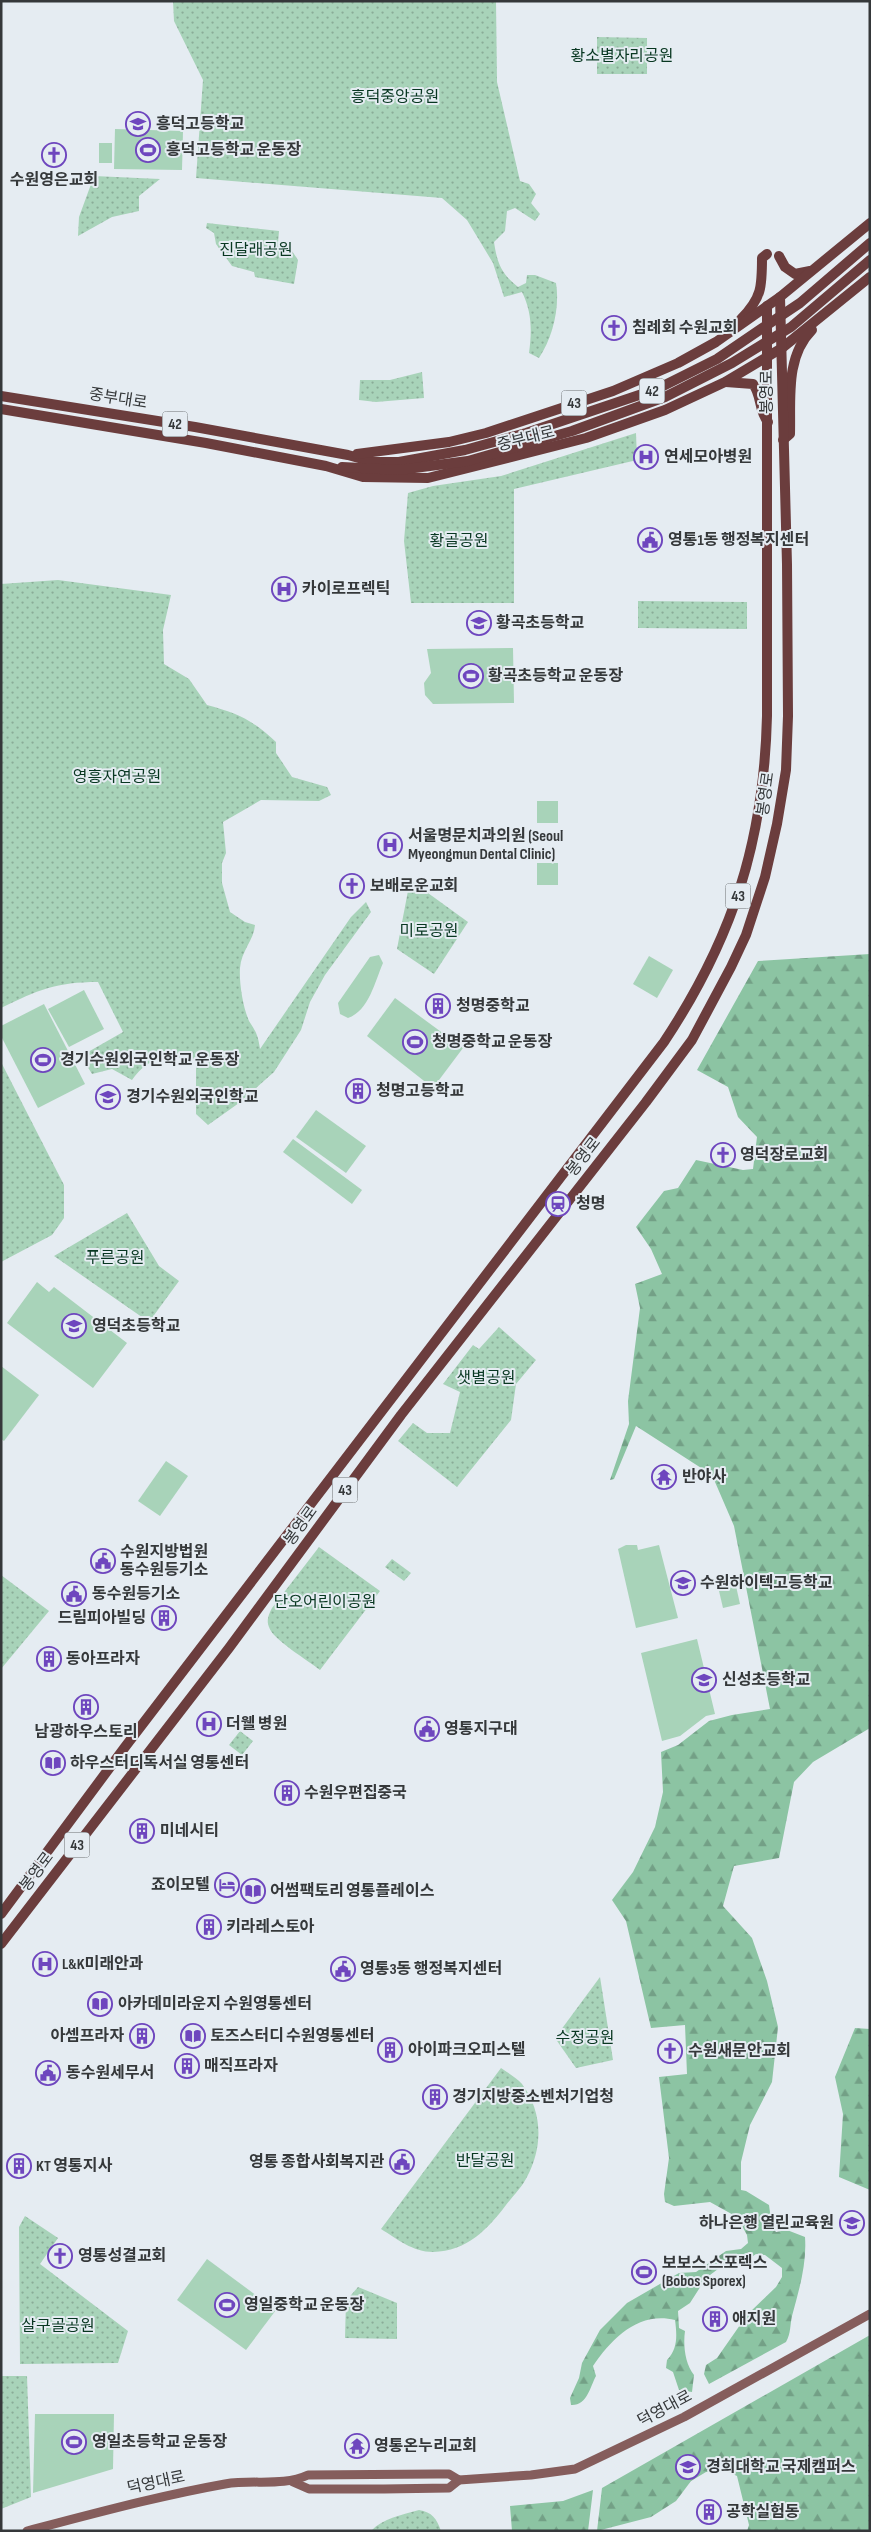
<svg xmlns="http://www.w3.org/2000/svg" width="871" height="2532" viewBox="0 0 871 2532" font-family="'Sofia Sans Condensed','Noto Sans KR',sans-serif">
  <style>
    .grass { fill: #a8d3b9 }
    .forest { fill: url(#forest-firs) }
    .park { fill: url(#park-dots) }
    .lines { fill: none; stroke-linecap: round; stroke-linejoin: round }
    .secondary { stroke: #855d5c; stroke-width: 9 }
    .primary { stroke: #6b3d3d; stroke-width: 10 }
    .labels { text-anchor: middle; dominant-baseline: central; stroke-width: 4; stroke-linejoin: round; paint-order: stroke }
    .shield { fill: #e5ecf2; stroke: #6a6e71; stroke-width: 1 }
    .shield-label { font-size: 15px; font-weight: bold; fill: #35383a }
    .park-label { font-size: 16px; fill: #083721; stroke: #e5ecf2 }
    .poi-label { font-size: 16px; font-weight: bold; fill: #35383a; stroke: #e5ecf2; text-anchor: start }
    .street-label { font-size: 16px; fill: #35383a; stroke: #e5ecf2 }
  </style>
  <defs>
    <pattern id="forest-firs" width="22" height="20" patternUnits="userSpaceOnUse" patternTransform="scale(1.25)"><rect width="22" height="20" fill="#8cc4a3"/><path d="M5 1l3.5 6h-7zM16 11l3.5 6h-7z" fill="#73a086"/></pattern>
    <pattern id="park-dots" width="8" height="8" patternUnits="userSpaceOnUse" patternTransform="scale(1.25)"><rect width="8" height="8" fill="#a8d3b9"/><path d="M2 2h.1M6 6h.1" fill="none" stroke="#8aac97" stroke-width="1.8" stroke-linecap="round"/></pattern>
  </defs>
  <rect width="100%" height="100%" fill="#e5ecf2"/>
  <g class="grass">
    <path d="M 115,129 L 183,131 L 182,170 L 114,169 Z"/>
    <rect x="99" y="143" width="13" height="20"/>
    <path d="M 513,648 L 514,703 L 433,704 L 425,695 L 424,683 L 431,673 L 427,649 Z"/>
    <rect x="537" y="801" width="21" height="22"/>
    <rect x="537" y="863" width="21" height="22"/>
    <path d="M 379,955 L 383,963 C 375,981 369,1011 348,1018 L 340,1014 L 338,1003 L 370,957 Z"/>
    <path d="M 649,956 L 673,970 L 657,998 L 633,984 Z"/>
    <path d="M 84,990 L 104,1029 L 69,1047 L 48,1009 Z"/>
    <path d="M 395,998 L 463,1048 L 433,1088 L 367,1036 Z"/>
    <path d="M 44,1004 L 85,1084 L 38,1108 L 1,1036 L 1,1026 Z"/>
    <path d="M 316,1110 L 366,1146 L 346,1173 L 296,1137 Z"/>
    <path d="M 293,1139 L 362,1190 L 352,1204 L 283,1152 Z"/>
    <path d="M 37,1282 L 49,1292 L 54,1287 L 127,1343 L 93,1388 L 7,1323 Z"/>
    <path d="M 1,1366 L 39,1395 L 4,1441 L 1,1439 Z"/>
    <path d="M 166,1461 L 188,1476 L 160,1516 L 138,1501 Z"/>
    <path d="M 626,1545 L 637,1545 L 638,1550 L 659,1545 L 678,1618 L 636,1628 L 618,1549 Z"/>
    <path d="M 736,1586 L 740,1604 L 723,1608 L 719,1591 Z"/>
    <path d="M 697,1639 L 715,1714 L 706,1716 L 680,1736 L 662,1741 L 641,1653 Z"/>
    <path d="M 207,2259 L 276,2310 L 246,2350 L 177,2300 Z"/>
    <path d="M 35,2414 L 114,2414 L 113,2469 L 33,2493 Z"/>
  </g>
  <g class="forest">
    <path d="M 870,954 L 870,1728 L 813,1762 L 794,1782 L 779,1858 L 734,1866 L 723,1906 L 752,1938 L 767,1981 L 778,2027 L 772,2082 L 750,2125 L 741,2162 L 741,2190 L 746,2191 L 769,2205 L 772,2227 L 776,2232 L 787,2230 L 805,2237 C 807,2264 799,2290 792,2316 C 790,2325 791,2333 786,2342 L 709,2384 L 704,2374 L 706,2365 L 717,2358 L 747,2315 L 776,2287 L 782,2277 L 782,2268 L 765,2255 L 756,2254 L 738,2266 L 718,2269 L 706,2278 L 690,2303 L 678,2311 L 679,2328 L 685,2331 C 683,2345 685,2364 694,2375 L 692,2392 L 679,2390 L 673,2372 L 666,2368 L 667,2360 C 678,2349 677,2335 675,2320 C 639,2311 612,2338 593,2366 L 596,2376 C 590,2387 587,2406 571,2405 L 570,2398 L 579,2378 L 582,2363 L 600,2330 L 627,2303 L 679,2273 L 696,2272 L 726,2251 L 741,2249 L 748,2243 L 747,2235 L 737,2217 L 710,2202 L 674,2206 L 665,2202 L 664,2194 L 669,2158 L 659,2077 L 687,2074 L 685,2025 L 651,2028 L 626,1921 L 612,1900 L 633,1872 L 655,1827 L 663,1792 L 661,1752 L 678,1745 L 709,1721 L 732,1715 L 770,1709 L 734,1526 L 712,1475 L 636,1426 L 614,1479 L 610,1480 L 629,1424 L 628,1401 L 640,1308 L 635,1284 L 662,1274 L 651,1249 L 636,1227 L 664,1191 L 678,1188 L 696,1160 L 743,1170 L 753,1169 L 757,1137 L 738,1117 L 728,1087 L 697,1070 L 758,961 Z"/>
    <path d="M 855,2028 L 870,2029 L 870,2190 L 839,2177 L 843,2114 L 835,2077 Z"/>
    <path d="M 870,2335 L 870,2531 L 747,2531 L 749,2525 L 737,2476 L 726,2471 L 706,2472 L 691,2481 L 676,2501 L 651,2517 L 597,2531 L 602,2488 Z"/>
    <path d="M 593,2490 L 588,2531 L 512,2531 L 510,2506 L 563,2501 Z"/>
  </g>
  <g class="park">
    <path d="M 173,1 L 496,1 L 497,82 L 520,181 L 529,184 L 536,194 L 531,203 L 540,214 L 535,221 L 515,208 L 507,211 L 505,231 L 494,242 C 497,262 501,274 518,287 L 526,283 L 527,275 L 535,275 L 556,283 C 560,307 553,337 539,358 L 529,353 C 532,331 532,312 522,292 L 504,297 L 493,263 L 467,220 L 442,198 L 196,178 L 203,80 L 174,21 Z"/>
    <path d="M 597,37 L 647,38 L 647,74 L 597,74 Z"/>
    <path d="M 94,176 L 160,179 L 139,196 L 139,211 L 112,217 L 78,236 L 79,217 Z"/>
    <path d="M 207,223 L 279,231 L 278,243 L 292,251 L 298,260 L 294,284 L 255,277 L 254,272 L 232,266 L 216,244 L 214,233 L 206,228 Z"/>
    <path d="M 422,372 L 424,398 L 376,402 L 359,400 L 360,380 L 390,380 Z"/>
    <path d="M 636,433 L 637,460 L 514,489 L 514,603 L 411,603 L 404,541 L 408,493 L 433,486 L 501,476 Z"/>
    <path d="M 58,580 L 171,595 L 163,630 L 164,664 L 189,679 L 207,705 C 237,713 253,720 276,742 L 276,753 L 292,777 L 327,787 L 331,795 L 319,801 L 261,800 L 223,822 L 226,853 L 222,863 L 222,883 L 230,912 L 245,922 L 255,925 C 254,940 241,951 240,968 C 239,983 243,1007 249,1021 C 256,1032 258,1035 260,1049 L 351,917 L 366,902 L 371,912 L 325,975 L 310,1002 L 301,1030 L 274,1072 L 239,1103 L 208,1125 L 196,1114 L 196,1059 C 167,1056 151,1054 132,1080 L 112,1069 L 92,1074 L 81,1056 L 123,1032 L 98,982 C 56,982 38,990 1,1008 L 1,584 Z"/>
    <path d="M 638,601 L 747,602 L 747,629 L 638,628 Z"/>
    <path d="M 410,880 L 468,922 L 434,974 L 397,949 Z"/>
    <path d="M 1,1062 L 64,1185 L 64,1218 L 52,1235 L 1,1262 Z"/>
    <path d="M 127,1213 L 159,1266 L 179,1281 L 149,1322 L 54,1256 Z"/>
    <path d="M 499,1327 L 536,1360 L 516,1384 L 511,1420 L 457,1487 L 398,1441 L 413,1423 L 427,1433 L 450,1433 L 460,1392 L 443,1384 L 473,1345 L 479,1349 Z"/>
    <path d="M 319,1547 L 380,1591 L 320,1670 C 309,1661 272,1639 269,1627 C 266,1620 269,1614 272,1608 Z"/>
    <path d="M 392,1559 L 411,1573 L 404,1581 L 385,1567 Z"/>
    <path d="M 1,1575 L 49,1611 L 1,1669 Z"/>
    <path d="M 240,1731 L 253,1741 L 242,1755 L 229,1745 Z"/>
    <path d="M 600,1977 L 613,2060 L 576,2068 L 555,2038 Z"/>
    <path d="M 501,2068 C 508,2073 517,2078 522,2084 C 543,2112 543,2147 527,2177 C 522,2187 513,2196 506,2205 C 487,2230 467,2251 433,2252 C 413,2252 397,2239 381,2229 Z"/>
    <path d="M 25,2216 L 58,2238 L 40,2264 L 128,2331 L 118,2363 L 20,2364 L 19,2227 Z"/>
    <path d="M 358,2287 L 397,2303 L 397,2339 L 345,2338 L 346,2301 Z"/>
    <path d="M 1,2376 L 27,2376 L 31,2497 L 1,2509 Z"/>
    <path d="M 419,2510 C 432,2512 437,2519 441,2531 L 371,2531 C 383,2518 402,2515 419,2510 Z"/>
  </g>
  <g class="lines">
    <g class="secondary">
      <path d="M 293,2482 L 309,2489 L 384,2489 L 449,2488 L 459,2480"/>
      <path d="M 27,2531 C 93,2514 158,2496 225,2484 C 254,2479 282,2487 308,2475 L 437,2474 L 449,2474 L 459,2480 L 531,2475 L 575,2469 L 684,2417 L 870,2314"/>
    </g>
    <g class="primary">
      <path d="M 779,256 L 785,267 L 795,274 L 810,271"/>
      <path d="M 741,319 C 762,298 762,286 762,258 L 767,254"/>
      <path d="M 726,382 L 753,384 C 762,395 758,410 768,422"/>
      <path d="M 1,396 L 195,427 L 348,455 L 373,462 L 399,462 L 465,450 L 526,433 L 657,389 L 717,359 L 761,329 L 800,303 L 870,243"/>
      <path d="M 1,409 L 206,443 L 326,466 L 363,477 L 428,478 L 586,438 L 665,410 L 725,382 L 782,348 L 870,277"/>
      <path d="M 783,440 L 790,434 C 791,399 785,357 812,330"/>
      <path d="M 357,454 L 449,442 L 486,433 L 613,391 L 678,363 L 716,342 L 780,297 L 870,223"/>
      <path d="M 342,467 L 399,470 L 468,461 L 572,431 L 665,397 L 732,363 L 791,327 L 870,260"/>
      <path d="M 1,1914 L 125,1747 L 664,1042 C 733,938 764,841 767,716 L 767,306"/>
      <path d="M 1,1944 L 229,1648 L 401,1415 L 646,1102 L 692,1040 L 731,967 L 746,935 L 765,877 L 777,824 L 786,770 L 788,716 L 787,564 L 780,297"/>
    </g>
  </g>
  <defs>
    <symbol id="school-ring" viewBox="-11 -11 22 22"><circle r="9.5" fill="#e5ecf2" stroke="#6e46be" stroke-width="1.5"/><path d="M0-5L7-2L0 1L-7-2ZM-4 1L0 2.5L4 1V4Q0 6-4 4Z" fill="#6e46be"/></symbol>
    <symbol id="stadium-ring" viewBox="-11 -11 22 22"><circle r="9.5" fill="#e5ecf2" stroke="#6e46be" stroke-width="1.5"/><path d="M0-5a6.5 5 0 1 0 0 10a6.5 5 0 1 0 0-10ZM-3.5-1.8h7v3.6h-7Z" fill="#6e46be"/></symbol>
    <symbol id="church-ring" viewBox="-11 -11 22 22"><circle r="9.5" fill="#e5ecf2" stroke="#6e46be" stroke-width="1.5"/><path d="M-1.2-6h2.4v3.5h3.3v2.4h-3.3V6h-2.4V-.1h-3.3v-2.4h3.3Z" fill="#6e46be"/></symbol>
    <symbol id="hospital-ring" viewBox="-11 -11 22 22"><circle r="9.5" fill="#e5ecf2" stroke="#6e46be" stroke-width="1.5"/><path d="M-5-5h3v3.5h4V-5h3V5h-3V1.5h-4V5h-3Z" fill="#6e46be"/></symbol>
    <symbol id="civic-ring" viewBox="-11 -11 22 22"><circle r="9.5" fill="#e5ecf2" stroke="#6e46be" stroke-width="1.5"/><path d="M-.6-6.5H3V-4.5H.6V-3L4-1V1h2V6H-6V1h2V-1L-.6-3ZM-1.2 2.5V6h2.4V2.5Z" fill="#6e46be"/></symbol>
    <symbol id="building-ring" viewBox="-11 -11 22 22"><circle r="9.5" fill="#e5ecf2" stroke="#6e46be" stroke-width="1.5"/><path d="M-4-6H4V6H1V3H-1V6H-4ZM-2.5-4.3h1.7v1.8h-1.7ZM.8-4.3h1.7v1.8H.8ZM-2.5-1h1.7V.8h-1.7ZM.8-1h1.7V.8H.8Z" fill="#6e46be"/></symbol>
    <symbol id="station-ring" viewBox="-11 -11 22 22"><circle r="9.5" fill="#e5ecf2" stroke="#6e46be" stroke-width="1.5"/><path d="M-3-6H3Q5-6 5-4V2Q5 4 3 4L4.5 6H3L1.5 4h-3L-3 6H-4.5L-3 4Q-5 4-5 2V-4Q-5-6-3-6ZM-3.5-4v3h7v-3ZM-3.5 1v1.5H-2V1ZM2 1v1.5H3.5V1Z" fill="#6e46be"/></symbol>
    <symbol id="temple-ring" viewBox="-11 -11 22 22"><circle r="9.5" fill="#e5ecf2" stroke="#6e46be" stroke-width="1.5"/><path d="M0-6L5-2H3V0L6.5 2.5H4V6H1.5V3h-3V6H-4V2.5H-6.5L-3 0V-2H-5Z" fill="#6e46be"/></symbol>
    <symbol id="library-ring" viewBox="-11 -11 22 22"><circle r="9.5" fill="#e5ecf2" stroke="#6e46be" stroke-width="1.5"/><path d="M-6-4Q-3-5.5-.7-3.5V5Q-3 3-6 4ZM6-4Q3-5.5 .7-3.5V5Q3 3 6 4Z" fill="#6e46be"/></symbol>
    <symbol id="hotel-ring" viewBox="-11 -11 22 22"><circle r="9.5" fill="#e5ecf2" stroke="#6e46be" stroke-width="1.5"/><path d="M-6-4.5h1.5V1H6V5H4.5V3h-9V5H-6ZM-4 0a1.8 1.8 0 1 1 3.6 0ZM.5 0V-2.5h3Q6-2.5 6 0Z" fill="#6e46be"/></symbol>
    <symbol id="university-ring" viewBox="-11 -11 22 22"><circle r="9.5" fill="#e5ecf2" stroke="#6e46be" stroke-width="1.5"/><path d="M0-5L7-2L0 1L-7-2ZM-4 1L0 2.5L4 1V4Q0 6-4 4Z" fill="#6e46be"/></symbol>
  </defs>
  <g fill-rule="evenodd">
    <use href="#school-ring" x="124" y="110" width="28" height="28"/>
    <use href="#stadium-ring" x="134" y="136" width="28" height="28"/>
    <use href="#church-ring" x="40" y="141" width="28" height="28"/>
    <use href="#church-ring" x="600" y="314" width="28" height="28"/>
    <use href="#hospital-ring" x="632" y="443" width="28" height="28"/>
    <use href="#civic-ring" x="636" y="526" width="28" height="28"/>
    <use href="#hospital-ring" x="270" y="575" width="28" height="28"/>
    <use href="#school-ring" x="465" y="609" width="28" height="28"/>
    <use href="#stadium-ring" x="457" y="662" width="28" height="28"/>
    <use href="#hospital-ring" x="376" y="831" width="28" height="28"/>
    <use href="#church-ring" x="338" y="872" width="28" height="28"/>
    <use href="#building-ring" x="424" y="992" width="28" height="28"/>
    <use href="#stadium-ring" x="401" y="1028" width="28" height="28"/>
    <use href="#stadium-ring" x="29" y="1046" width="28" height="28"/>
    <use href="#building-ring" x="344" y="1077" width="28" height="28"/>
    <use href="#school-ring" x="94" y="1083" width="28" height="28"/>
    <use href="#church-ring" x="709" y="1141" width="28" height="28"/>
    <use href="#station-ring" x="544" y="1190" width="28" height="28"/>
    <use href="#school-ring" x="60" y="1312" width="28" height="28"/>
    <use href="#temple-ring" x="650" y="1463" width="28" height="28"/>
    <use href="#civic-ring" x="89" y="1547" width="28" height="28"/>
    <use href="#school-ring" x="669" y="1569" width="28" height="28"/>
    <use href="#civic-ring" x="60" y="1580" width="28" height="28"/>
    <use href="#building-ring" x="150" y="1604" width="28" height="28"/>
    <use href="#building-ring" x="35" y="1645" width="28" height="28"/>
    <use href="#school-ring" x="690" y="1666" width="28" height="28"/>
    <use href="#building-ring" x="72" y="1693" width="28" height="28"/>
    <use href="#hospital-ring" x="195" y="1710" width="28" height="28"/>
    <use href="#civic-ring" x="413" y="1715" width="28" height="28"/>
    <use href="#library-ring" x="39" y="1749" width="28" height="28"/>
    <use href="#building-ring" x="273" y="1779" width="28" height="28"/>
    <use href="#building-ring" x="128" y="1817" width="28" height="28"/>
    <use href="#hotel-ring" x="213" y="1871" width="28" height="28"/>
    <use href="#library-ring" x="239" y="1877" width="28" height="28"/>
    <use href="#building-ring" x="195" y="1913" width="28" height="28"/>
    <use href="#hospital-ring" x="31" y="1950" width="28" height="28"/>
    <use href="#civic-ring" x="329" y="1955" width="28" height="28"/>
    <use href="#library-ring" x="86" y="1990" width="28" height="28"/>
    <use href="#building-ring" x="128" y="2022" width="28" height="28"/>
    <use href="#library-ring" x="179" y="2022" width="28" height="28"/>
    <use href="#building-ring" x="376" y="2036" width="28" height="28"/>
    <use href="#church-ring" x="656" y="2037" width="28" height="28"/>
    <use href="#building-ring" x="173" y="2052" width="28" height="28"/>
    <use href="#civic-ring" x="34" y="2059" width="28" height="28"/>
    <use href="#building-ring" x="421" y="2083" width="28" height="28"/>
    <use href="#civic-ring" x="388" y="2148" width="28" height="28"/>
    <use href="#building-ring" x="5" y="2152" width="28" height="28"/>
    <use href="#school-ring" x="838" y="2209" width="28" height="28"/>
    <use href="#church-ring" x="46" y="2242" width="28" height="28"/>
    <use href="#stadium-ring" x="630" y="2258" width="28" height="28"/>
    <use href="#stadium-ring" x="213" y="2291" width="28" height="28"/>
    <use href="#building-ring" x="701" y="2305" width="28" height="28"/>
    <use href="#stadium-ring" x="60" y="2428" width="28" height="28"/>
    <use href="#temple-ring" x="343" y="2432" width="28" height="28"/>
    <use href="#university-ring" x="674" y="2453" width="28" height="28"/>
    <use href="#building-ring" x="695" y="2498" width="28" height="28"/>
  </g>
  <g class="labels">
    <g class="shield">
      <rect x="639.5" y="378.5" width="25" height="25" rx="4"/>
      <rect x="561.5" y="390.5" width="25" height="25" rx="4"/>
      <rect x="162.5" y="411.5" width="25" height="25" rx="4"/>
      <rect x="725.5" y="883.5" width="25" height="25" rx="4"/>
      <rect x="332.5" y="1477.5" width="25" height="25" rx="4"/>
      <rect x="64.5" y="1832.5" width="25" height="25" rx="4"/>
    </g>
    <g class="shield-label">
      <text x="652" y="391">42</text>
      <text x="574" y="403">43</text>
      <text x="175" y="424">42</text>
      <text x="738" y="896">43</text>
      <text x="345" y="1490">43</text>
      <text x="77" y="1845">43</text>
    </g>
    <g class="park-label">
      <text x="622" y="56">황소별자리공원</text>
      <text x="395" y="97">흥덕중앙공원</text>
      <text x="256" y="250">진달래공원</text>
      <text x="459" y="541">황골공원</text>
      <text x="117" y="777">영흥자연공원</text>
      <text x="429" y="931">미로공원</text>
      <text x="115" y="1258">푸른공원</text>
      <text x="486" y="1378">샛별공원</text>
      <text x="325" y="1602">단오어린이공원</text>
      <text x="585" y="2038">수정공원</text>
      <text x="485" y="2161">반달공원</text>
      <text x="58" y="2326">살구골공원</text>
    </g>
    <g class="poi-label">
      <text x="156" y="124">흥덕고등학교</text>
      <text x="166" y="150">흥덕고등학교 운동장</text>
      <text x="54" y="180" text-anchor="middle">수원영은교회</text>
      <text x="632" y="328">침례회 수원교회</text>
      <text x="664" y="457">연세모아병원</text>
      <text x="668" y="540">영통1동 행정복지센터</text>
      <text x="302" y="589">카이로프렉틱</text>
      <text x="496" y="623">황곡초등학교</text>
      <text x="488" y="676">황곡초등학교 운동장</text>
      <text x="408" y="836">서울명문치과의원 (Seoul<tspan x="408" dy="18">Myeongmun Dental Clinic)</tspan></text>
      <text x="370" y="886">보배로운교회</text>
      <text x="456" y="1006">청명중학교</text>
      <text x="432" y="1042">청명중학교 운동장</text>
      <text x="60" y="1060">경기수원외국인학교 운동장</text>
      <text x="376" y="1091">청명고등학교</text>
      <text x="126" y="1097">경기수원외국인학교</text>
      <text x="740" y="1155">영덕장로교회</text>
      <text x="576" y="1204">청명</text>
      <text x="92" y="1326">영덕초등학교</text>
      <text x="682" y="1477">반야사</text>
      <text x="120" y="1552">수원지방법원<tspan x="120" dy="18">동수원등기소</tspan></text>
      <text x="700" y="1583">수원하이텍고등학교</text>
      <text x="92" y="1594">동수원등기소</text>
      <text x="146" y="1618" text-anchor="end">드림피아빌딩</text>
      <text x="66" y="1659">동아프라자</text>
      <text x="722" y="1680">신성초등학교</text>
      <text x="226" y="1724">더웰 병원</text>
      <text x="444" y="1729">영통지구대</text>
      <text x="86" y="1732" text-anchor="middle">남광하우스토리</text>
      <text x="70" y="1763">하우스터디독서실 영통센터</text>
      <text x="304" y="1793">수원우편집중국</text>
      <text x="160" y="1831">미네시티</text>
      <text x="210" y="1885" text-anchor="end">죠이모텔</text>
      <text x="270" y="1891">어썸팩토리 영통플레이스</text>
      <text x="226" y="1927">키라레스토아</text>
      <text x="62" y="1964">L&amp;K미래안과</text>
      <text x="360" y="1969">영통3동 행정복지센터</text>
      <text x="118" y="2004">아카데미라운지 수원영통센터</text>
      <text x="124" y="2036" text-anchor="end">아셈프라자</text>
      <text x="210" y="2036">토즈스터디 수원영통센터</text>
      <text x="408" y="2050">아이파크오피스텔</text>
      <text x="688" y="2051">수원새문안교회</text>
      <text x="204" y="2066">매직프라자</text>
      <text x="66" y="2073">동수원세무서</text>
      <text x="452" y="2097">경기지방중소벤처기업청</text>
      <text x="384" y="2162" text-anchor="end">영통 종합사회복지관</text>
      <text x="36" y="2166">KT 영통지사</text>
      <text x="834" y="2223" text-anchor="end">하나은행 열린교육원</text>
      <text x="78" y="2256">영통성결교회</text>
      <text x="662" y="2263">보보스 스포렉스<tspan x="662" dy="18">(Bobos Sporex)</tspan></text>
      <text x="244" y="2305">영일중학교 운동장</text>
      <text x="732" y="2319">애지원</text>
      <text x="92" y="2442">영일초등학교 운동장</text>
      <text x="374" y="2446">영통온누리교회</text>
      <text x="706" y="2467">경희대학교 국제캠퍼스</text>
      <text x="726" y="2512">공학실험동</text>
    </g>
    <g class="street-label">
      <text transform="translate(767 392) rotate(-90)">봉영로</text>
      <text transform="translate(118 399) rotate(9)">중부대로</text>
      <text transform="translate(526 439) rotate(-14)">중부대로</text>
      <text transform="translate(766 794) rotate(-82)">봉영로</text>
      <text transform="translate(584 1157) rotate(-52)">봉영로</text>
      <text transform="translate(301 1526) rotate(-54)">봉영로</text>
      <text transform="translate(37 1872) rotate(-53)">봉영로</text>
      <text transform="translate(665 2409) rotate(-28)">덕영대로</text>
      <text transform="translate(156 2483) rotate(-12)">덕영대로</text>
    </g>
  </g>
  <rect width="871" height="2532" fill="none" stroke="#35383a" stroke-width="5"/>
</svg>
